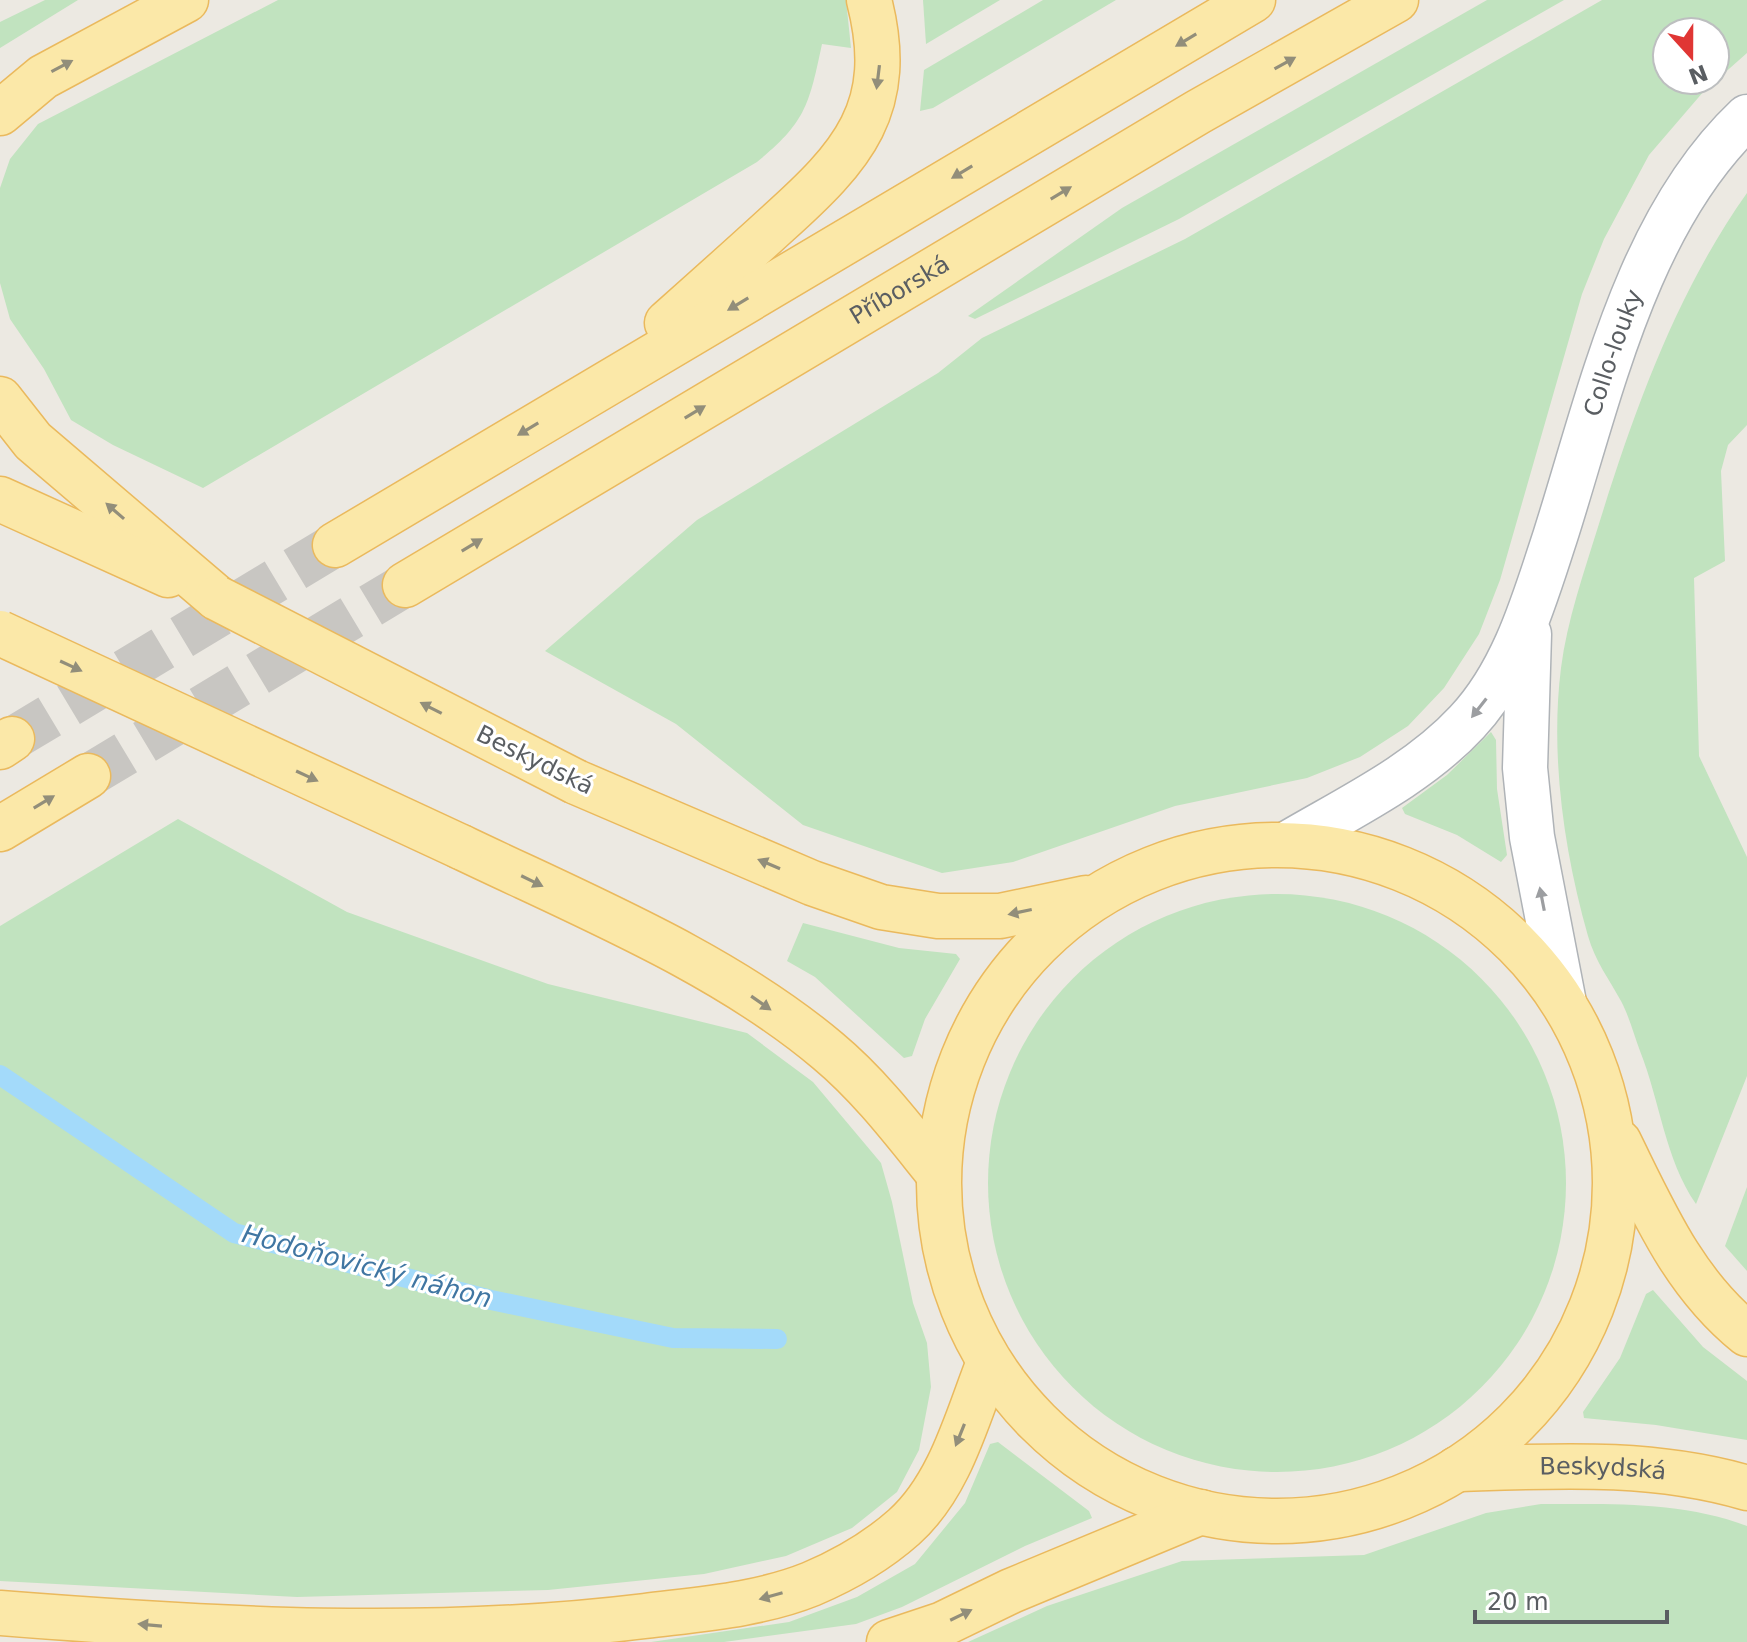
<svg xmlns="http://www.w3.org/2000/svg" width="1747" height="1642" viewBox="0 0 1747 1642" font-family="'DejaVu Sans',sans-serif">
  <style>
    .green { fill: #c1e3bf; fill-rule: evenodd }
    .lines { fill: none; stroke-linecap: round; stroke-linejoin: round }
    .stream { stroke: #a3dafa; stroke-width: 20 }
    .major-tunnel { stroke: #c8c6c2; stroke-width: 44; stroke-dasharray: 44 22; stroke-linecap: butt }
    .minor-casing { stroke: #afb3b7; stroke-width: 47 }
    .major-casing { stroke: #eab95d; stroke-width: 47 }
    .minor { stroke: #fff; stroke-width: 44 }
    .major { stroke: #fbe8a8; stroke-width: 44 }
    .major-bridge-casing { stroke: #eab95d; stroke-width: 47; stroke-linecap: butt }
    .major-bridge { stroke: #fbe8a8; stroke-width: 44 }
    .oneway { fill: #928e7a }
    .oneway2 { fill: #9c9ea1 }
    .labels { text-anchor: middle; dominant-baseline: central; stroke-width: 6; stroke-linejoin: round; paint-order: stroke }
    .street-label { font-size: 24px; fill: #5a5e62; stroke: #fff }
    .water-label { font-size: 26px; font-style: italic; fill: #4076a2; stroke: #fff }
  </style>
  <rect width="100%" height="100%" fill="#ece9e2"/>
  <g class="green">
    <path d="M 45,0 L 78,0 L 0,48 L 0,22 Z"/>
    <path d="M 278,0 L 846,0 L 851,48 L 822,44 C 809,105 806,122 757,162 L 203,488 L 113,445 L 71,420 L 44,369 L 10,319 L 0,283 L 0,188 L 10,159 L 38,124 Z"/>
    <path d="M 923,0 L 1000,0 L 926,44 Z"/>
    <path d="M 1043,0 L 1116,0 L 933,108 L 920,111 L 924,70 Z"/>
    <path d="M 1487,0 L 1564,0 L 1179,219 L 975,319 L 968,316 L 1122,208 Z"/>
    <path d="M 1602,0 L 1747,0 L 1747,53 L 1704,91 L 1649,155 L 1604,239 L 1582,294 L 1500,580 L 1479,634 L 1444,688 L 1408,726 L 1360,757 L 1307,778 L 1175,806 L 1013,862 L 942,873 L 803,825 L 676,724 L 545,651 L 697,520 L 938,373 L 982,338 L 1185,239 ZM 1667,32 L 1715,32 L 1715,80 L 1667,80 Z"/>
    <path d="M 1747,193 L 1747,425 L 1728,445 L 1721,471 L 1725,561 L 1694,578 L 1699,756 L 1747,857 L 1747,1076 L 1696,1204 C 1665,1159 1660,1101 1640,1051 C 1634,1035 1629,1016 1621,1001 C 1609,979 1595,961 1588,936 C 1564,852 1550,755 1561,668 C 1567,621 1584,572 1598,527 C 1634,411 1676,293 1747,193 Z"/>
    <path d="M 1491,732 L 1496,740 L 1497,789 L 1507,855 L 1501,862 L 1457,835 L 1405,814 L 1402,808 L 1447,775 Z"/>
    <path d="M 178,819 L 347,912 L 548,984 L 747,1033 L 813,1082 L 881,1163 L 892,1202 L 913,1303 L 927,1343 L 931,1387 L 919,1450 L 897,1492 L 852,1528 L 786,1556 L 704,1574 L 548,1590 L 297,1597 L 0,1581 L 0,926 Z"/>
    <circle cx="1277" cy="1183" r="289"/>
    <path d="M 803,923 L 899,948 L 956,954 L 960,959 L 925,1019 L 912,1056 L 904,1058 L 815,977 L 787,961 Z"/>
    <path d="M 1747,1187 L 1747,1271 L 1725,1246 Z"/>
    <path d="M 1653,1290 L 1703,1347 L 1747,1381 L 1747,1440 L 1656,1425 L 1584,1418 L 1583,1412 L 1620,1358 L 1646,1294 Z"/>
    <path d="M 998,1442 L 1089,1511 L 1092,1518 L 1025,1546 L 902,1607 L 856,1624 L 724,1642 L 651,1642 L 789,1622 L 857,1597 L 915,1564 L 965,1503 L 990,1444 Z"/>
    <path d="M 1541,1504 C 1610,1504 1682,1501 1747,1526 L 1747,1642 L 968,1642 L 1047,1606 L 1182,1561 L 1364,1555 L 1486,1513 Z"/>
  </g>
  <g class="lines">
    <path class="stream" d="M 0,1075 L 234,1233 L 491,1300 L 673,1338 L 777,1339"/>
    <g class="major-tunnel">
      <path d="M 12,739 L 335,545"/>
      <path d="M 88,776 L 405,585"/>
    </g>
    <defs>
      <g id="minor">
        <path d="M 1529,634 L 1525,768 L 1532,837 L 1564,1003"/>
        <path id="s1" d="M 1287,844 C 1348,808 1418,775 1467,722 C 1514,672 1534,601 1555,537 C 1600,396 1636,222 1747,117"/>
      </g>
      <g id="major">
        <path d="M 0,113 L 43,77 L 186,0"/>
        <path d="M 667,323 C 704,290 740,258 776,225 C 853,156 897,108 869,0"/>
        <path d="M 0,399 L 33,441 L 217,598"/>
        <path d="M 0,499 L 168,575"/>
        <path d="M 335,545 L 1253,0"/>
        <path id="s2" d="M 405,585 L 1198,112 L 1396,0"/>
        <path d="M 0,747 L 12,739"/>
        <path d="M 576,782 L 812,883 L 881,907 L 938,916 L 1000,916 L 1086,898"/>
        <path d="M 0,829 L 88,776"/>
        <circle cx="1277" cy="1183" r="338"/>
        <path d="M 461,847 C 584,906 724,963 828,1051 C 870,1086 904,1131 938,1173"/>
        <path d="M 1619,1142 C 1654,1213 1684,1283 1747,1334"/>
        <path id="s3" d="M 1457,1469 C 1554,1466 1652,1460 1747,1488"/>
        <path d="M 0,1613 C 215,1630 431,1642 645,1616 C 701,1609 759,1605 811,1584 C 844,1570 877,1551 904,1527 C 950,1486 967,1418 989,1362"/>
        <path d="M 889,1642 L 943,1624 L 1011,1591 L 1201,1512"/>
      </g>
    </defs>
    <use href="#minor" class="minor-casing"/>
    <use href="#major" class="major-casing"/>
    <use href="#minor" class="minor"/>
    <use href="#major" class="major"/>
    <defs>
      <g id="major-bridge">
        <path d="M 217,598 L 576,782"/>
        <path d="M 0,633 L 461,847"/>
      </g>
    </defs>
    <use href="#major-bridge" class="major-bridge-casing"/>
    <use href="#major-bridge" class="major-bridge"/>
  </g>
  <defs><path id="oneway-solid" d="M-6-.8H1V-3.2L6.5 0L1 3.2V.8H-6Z" transform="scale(2)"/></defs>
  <g class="oneway">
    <use href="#oneway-solid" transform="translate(1186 40) rotate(149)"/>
    <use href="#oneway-solid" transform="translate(1285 63) rotate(-29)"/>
    <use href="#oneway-solid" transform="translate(62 66) rotate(-28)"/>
    <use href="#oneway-solid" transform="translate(878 77) rotate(97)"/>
    <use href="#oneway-solid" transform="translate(962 172) rotate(149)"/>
    <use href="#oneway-solid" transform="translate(1061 193) rotate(-31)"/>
    <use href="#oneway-solid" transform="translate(738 304) rotate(149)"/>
    <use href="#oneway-solid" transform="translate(695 412) rotate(-31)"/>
    <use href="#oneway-solid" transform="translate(528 429) rotate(149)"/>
    <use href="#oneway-solid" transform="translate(115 511) rotate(-139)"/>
    <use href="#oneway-solid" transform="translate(472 545) rotate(-31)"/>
    <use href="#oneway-solid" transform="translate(71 666) rotate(25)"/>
    <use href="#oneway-solid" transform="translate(431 708) rotate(-153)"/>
    <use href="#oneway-solid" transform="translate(307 776) rotate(25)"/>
    <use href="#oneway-solid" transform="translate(44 802) rotate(-31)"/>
    <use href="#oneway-solid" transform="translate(769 864) rotate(-157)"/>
    <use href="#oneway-solid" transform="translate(532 881) rotate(26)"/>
    <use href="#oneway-solid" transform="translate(1020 912) rotate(168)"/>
    <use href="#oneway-solid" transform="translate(761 1003) rotate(35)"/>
    <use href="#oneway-solid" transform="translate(960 1435) rotate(112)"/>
    <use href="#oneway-solid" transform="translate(771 1596) rotate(164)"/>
    <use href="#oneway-solid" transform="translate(961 1615) rotate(-26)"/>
    <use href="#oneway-solid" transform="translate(150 1625) rotate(-175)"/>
  </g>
  <g class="oneway2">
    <use href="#oneway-solid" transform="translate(1479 708) rotate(128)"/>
    <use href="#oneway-solid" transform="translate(1542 899) rotate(-101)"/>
  </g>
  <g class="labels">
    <g class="street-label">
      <text stroke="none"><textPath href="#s2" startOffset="576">Příborská</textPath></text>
      <text stroke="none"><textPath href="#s1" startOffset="618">Collo-louky</textPath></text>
      <text transform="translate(535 760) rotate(26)">Beskydská</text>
      <text stroke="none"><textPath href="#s3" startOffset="146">Beskydská</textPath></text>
    </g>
    <g class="water-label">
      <text transform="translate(367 1266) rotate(15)">Hodoňovický náhon</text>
    </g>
  </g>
  <g transform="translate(1691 56) rotate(159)"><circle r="38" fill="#ffffff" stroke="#bdbfc0" stroke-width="2"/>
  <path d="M0-6L14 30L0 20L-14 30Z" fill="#e03634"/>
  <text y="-12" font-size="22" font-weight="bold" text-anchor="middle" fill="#5a5e62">N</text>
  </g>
  <path d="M1475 1610v12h192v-12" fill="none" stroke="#5a5e62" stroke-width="4"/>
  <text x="1487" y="1610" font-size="24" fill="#5a5e62" stroke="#ffffff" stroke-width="6" paint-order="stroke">20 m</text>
</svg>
